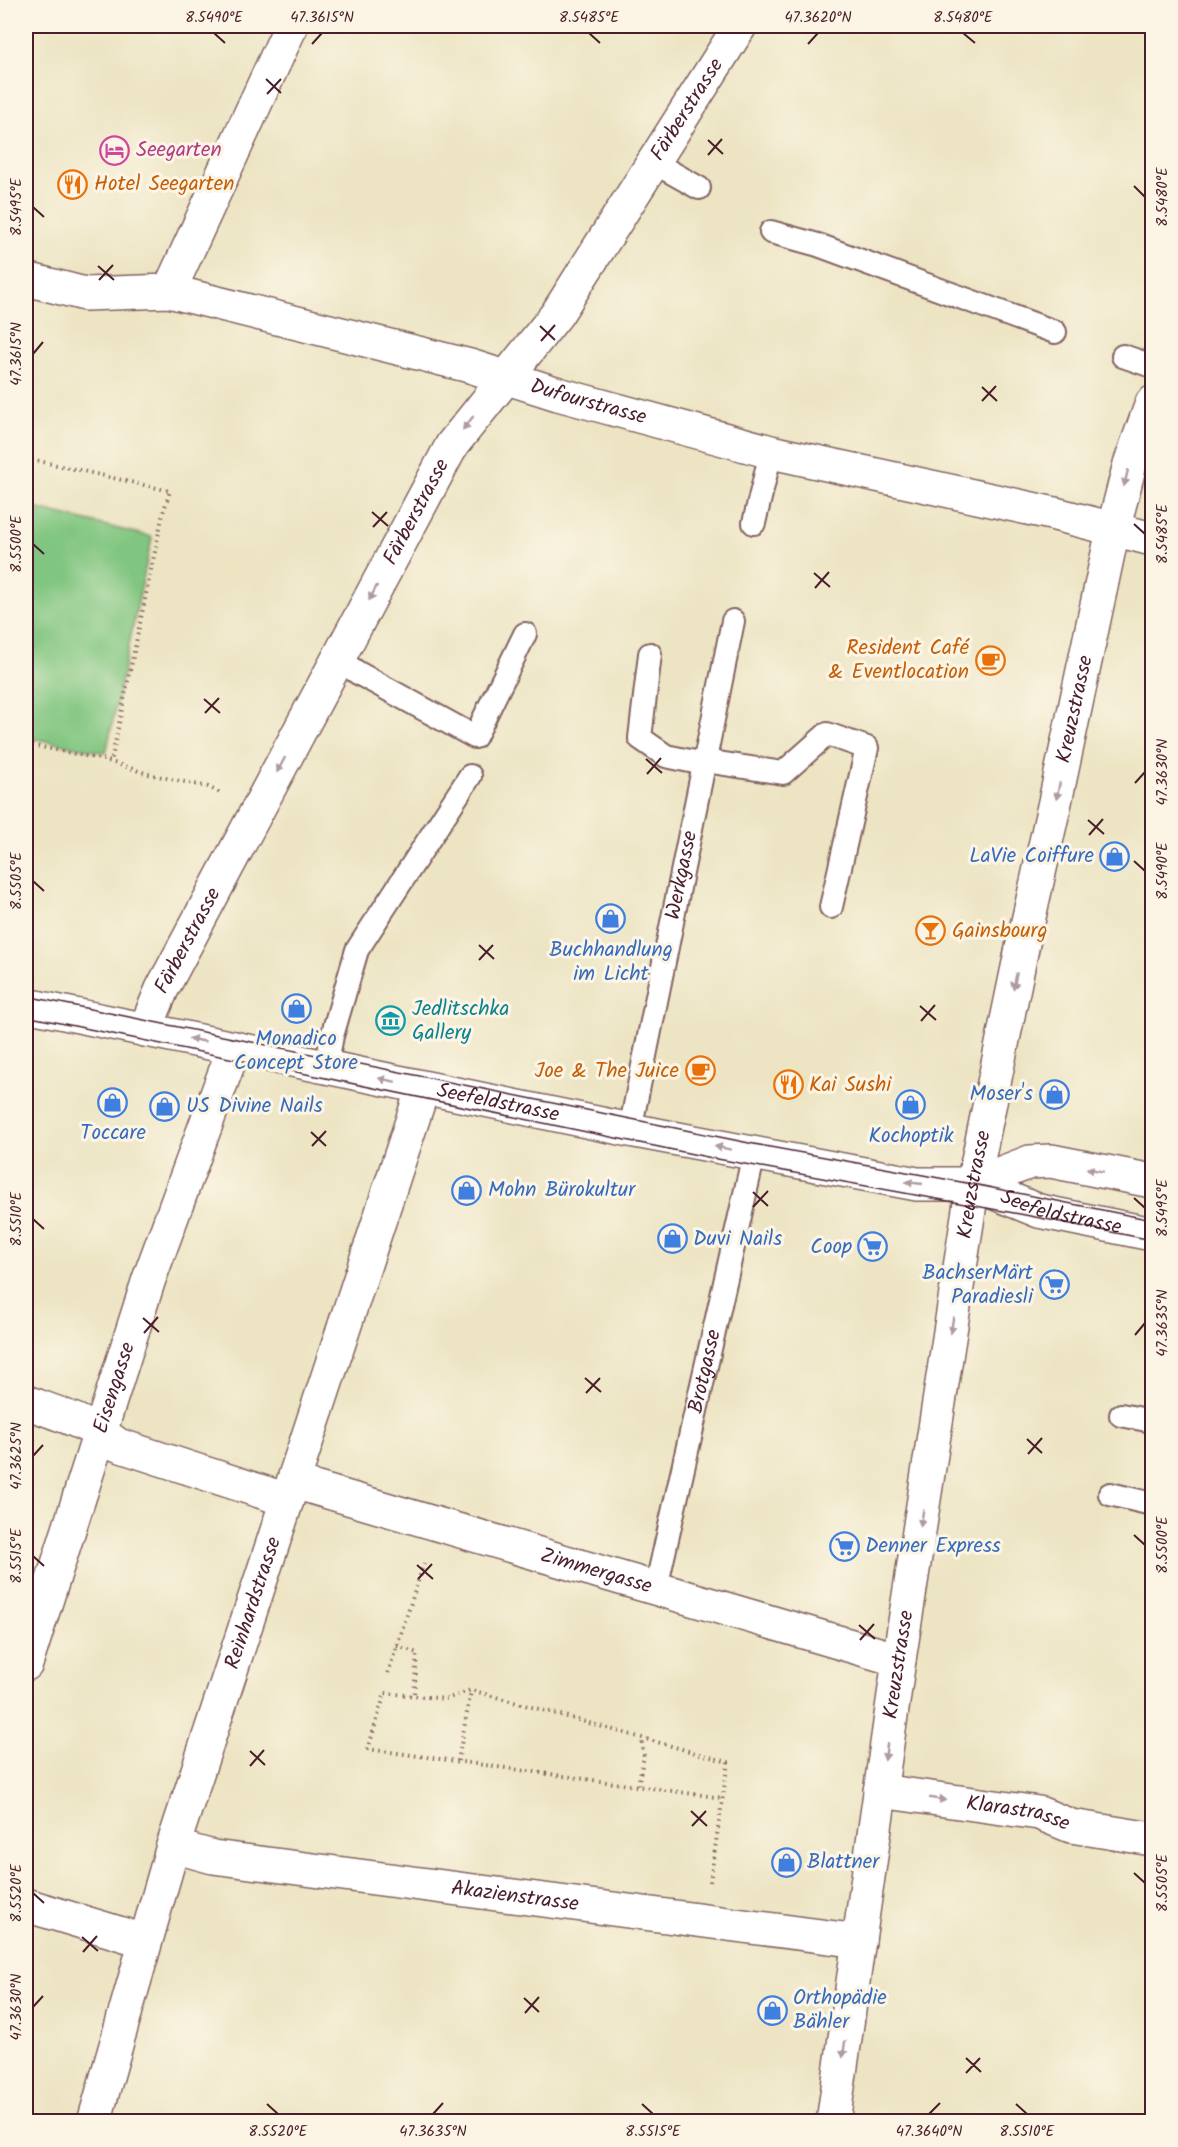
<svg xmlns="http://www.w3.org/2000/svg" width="1178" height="2147" viewBox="0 0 1178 2147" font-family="Kalam,sans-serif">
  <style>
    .green { fill: #81c680; stroke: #667256; stroke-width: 1.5 }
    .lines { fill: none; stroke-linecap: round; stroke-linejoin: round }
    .service-casing { stroke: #836460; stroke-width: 26 }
    .minor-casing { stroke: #836460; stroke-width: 36 }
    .path { stroke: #836460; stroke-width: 4; stroke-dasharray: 1.5 4.5; stroke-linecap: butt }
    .service { stroke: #fff; stroke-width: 22 }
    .minor { stroke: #fff; stroke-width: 33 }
    .tram { stroke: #4a1f2b; stroke-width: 1.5 }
    .oneway { fill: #ae9aa0 }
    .ticks { fill: none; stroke: #4a1f2b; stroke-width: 2 }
    .labels { text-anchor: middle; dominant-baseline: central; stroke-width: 6; stroke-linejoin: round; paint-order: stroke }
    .street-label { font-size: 21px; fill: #4a1f2b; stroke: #fcf5e5 }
    .hotel-label { font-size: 21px; fill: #b23c85; stroke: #fcf5e5; text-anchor: start }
    .food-label { font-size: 21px; fill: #c56008; stroke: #fcf5e5; text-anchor: start }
    .shop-label { font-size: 21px; fill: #366cbe; stroke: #fcf5e5; text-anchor: start }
    .culture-label { font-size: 21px; fill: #0d838f; stroke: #fcf5e5; text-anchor: start }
    .neatline { fill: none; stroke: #4a1f2b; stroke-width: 2 }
    .ticks-label { font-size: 15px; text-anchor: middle; fill: #4a1f2b }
  </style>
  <rect width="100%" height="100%" fill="#fcf5e5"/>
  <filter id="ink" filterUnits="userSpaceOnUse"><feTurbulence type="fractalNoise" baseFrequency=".0167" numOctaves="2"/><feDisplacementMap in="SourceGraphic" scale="12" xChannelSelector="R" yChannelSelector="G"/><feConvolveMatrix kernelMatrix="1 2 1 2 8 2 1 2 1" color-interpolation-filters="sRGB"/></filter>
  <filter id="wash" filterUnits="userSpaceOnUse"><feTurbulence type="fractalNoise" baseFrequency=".008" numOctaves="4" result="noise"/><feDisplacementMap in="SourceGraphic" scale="24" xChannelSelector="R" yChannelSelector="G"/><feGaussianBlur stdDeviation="1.35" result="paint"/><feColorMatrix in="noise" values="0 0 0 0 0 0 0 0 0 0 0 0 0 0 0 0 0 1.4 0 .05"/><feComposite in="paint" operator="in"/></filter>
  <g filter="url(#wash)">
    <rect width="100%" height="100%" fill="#ece4c2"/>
    <path class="green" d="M 26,506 L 152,537 L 106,753 L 26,737 Z"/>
  </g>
  <g filter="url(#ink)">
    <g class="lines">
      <defs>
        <g id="service">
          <path d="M 653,162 L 699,188"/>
          <path d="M 771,232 L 818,245 L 1055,332"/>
          <path d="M 1123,356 L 1152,366"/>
          <path d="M 754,523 L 771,452"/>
          <path d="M 650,654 L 640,738 L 666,756 L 704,764"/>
          <path d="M 338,659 L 358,673 L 475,737 L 525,634"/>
          <path d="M 705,761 L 783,773 L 827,734 L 867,748 L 831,907"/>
          <path d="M 326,1067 L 332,1036 L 357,950 L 470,776"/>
          <path id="s1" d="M 630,1130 L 733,621"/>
          <path d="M 1121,1415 L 1152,1421"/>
          <path d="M 1110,1494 L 1152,1504"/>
          <path id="s2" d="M 656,1588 L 754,1154"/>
        </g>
        <g id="minor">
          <path id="s3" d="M 26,279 L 85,294 L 169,291 L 470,366 L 558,394 L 771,452 L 1055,514 L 1152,539"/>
          <path d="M 169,291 L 291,26"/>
          <path id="s4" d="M 26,1005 L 630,1130 L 917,1184 L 973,1184 L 1030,1162 L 1051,1161 L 1152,1181"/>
          <path id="s5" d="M 145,1030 L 162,989 L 452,445 L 557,314 L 740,26"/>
          <path id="s6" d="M 973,1184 L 1039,1211 L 1152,1234"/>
          <path d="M 26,1402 C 59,1414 90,1423 118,1445 L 287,1500"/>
          <path id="s7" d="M 294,1482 L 899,1660"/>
          <path id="s8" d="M 26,1664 L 149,1279 L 234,1048"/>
          <path id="s9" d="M 880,1791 L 1039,1813 L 1071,1826 L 1152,1839"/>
          <path id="s10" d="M 173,1846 L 213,1857 L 859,1941"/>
          <path d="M 26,1905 L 145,1941"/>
          <path id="s11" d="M 94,2122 L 173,1846 L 423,1088"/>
          <path id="s12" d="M 833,2122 L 899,1660 L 973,1184 L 1022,948 L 1055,802 L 1113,530 L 1130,464 L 1152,403"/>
        </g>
      </defs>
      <use href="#service" class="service-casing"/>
      <use href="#minor" class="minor-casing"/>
      <g class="path">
        <path d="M 26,458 L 170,491 L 163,513 L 111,762"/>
        <path d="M 26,744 L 105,760 L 148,774 L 208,787 L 222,794"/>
        <path d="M 397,1646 L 417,1653 L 414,1696"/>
        <path d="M 388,1673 L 424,1563"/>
        <path d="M 458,1761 L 471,1691"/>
        <path d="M 638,1785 L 644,1756 L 641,1738"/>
        <path d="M 710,1882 L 728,1762 L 471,1690 L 447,1699 L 385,1693 L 368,1749 L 723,1798"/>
      </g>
      <use href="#service" class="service"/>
      <use href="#minor" class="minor"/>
      <g class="tram">
        <path d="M 26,996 L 754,1144 L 983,1186 L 1152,1220"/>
        <path d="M 26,1016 L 712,1158 L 1025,1215 L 1152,1240"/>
      </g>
    </g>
    <defs><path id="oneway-solid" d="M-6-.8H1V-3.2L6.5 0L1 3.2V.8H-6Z" transform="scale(1.5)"/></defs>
    <g class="oneway">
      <use href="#oneway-solid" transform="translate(468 423) rotate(128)"/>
      <use href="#oneway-solid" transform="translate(1126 478) rotate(104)"/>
      <use href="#oneway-solid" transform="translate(373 593) rotate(118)"/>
      <use href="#oneway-solid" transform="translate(281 765) rotate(118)"/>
      <use href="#oneway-solid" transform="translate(1058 791) rotate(102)"/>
      <use href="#oneway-solid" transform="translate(1015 981) rotate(102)"/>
      <use href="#oneway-solid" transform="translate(197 1040) rotate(-169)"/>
      <use href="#oneway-solid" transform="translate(387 1080) rotate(-168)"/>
      <use href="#oneway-solid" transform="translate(723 1148) rotate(-168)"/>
      <use href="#oneway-solid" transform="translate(1095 1170) rotate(-168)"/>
      <use href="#oneway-solid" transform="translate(914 1183) rotate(-174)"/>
      <use href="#oneway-solid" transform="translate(952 1325) rotate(99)"/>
      <use href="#oneway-solid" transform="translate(922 1518) rotate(99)"/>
      <use href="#oneway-solid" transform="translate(886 1752) rotate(98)"/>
      <use href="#oneway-solid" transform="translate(938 1799) rotate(8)"/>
      <use href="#oneway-solid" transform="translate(844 2049) rotate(98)"/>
    </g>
  </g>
  <path class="ticks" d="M 214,33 L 225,43M 589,33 L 600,43M 963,33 L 975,43M 312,44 L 322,33M 808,44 L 818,33M 266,79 L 281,93M 267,94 L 281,79M 708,140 L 723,154M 708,155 L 722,139M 1134,186 L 1145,197M 33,207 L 44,217M 98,266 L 114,280M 99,280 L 113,265M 540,326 L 555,340M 541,341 L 555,325M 33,354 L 43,342M 982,387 L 997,401M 982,401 L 996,386M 372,512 L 388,526M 1134,524 L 1145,534M 373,527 L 387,512M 33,544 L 44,554M 814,573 L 830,587M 815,588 L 829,572M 204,699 L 220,713M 205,713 L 219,698M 646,759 L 662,773M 647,774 L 661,758M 1135,783 L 1145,772M 1088,820 L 1104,834M 1089,835 L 1103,819M 1134,861 L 1145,871M 33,881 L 44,891M 479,945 L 494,959M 479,960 L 493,945M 920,1006 L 936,1020M 921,1021 L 935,1005M 311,1132 L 326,1146M 312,1146 L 326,1131M 753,1192 L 768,1206M 1134,1198 L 1145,1208M 753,1207 L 768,1191M 33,1219 L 44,1229M 143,1318 L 159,1332M 144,1333 L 158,1317M 1135,1335 L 1145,1323M 585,1378 L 601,1392M 586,1393 L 600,1378M 1027,1439 L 1042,1453M 1028,1454 L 1042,1438M 33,1456 L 43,1445M 1134,1535 L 1145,1545M 33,1556 L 44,1566M 417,1565 L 433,1579M 418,1579 L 432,1564M 859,1625 L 875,1639M 860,1640 L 874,1624M 250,1751 L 265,1765M 250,1766 L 264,1750M 691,1811 L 707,1826M 692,1826 L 706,1811M 1134,1873 L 1145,1883M 33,1893 L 44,1903M 82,1937 L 98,1951M 83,1952 L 97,1936M 524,1998 L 539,2012M 33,2007 L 43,1996M 525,2013 L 539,1997M 966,2058 L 981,2072M 966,2073 L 980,2058M 267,2104 L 278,2114M 642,2104 L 653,2114M 1016,2104 L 1027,2114M 433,2114 L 443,2103M 929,2114 L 940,2103"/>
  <defs>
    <symbol id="hotel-ring" viewBox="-11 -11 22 22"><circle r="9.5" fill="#fcf5e5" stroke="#d1479c" stroke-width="1.5"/><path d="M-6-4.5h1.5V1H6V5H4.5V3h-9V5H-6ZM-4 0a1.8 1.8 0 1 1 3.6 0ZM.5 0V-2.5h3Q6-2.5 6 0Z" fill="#d1479c"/></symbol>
    <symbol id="restaurant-ring" viewBox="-11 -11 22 22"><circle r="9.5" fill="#fcf5e5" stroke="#e8710a" stroke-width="1.5"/><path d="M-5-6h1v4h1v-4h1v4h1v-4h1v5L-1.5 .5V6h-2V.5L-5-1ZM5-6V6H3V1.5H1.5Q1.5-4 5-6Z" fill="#e8710a"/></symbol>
    <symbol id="cafe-ring" viewBox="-11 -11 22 22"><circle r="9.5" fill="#fcf5e5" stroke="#e8710a" stroke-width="1.5"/><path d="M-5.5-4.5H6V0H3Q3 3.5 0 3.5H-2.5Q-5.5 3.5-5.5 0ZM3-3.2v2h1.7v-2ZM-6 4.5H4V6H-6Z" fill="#e8710a"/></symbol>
    <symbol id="shop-ring" viewBox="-11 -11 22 22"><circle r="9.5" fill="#fcf5e5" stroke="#3f7fe0" stroke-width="1.5"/><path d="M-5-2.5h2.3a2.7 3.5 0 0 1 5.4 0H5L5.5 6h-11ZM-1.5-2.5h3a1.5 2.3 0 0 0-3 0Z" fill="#3f7fe0"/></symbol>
    <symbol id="bar-ring" viewBox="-11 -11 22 22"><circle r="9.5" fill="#fcf5e5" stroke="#e8710a" stroke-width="1.5"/><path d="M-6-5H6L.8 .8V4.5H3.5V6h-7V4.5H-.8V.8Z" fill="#e8710a"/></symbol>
    <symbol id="museum-ring" viewBox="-11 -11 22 22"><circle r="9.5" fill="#fcf5e5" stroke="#0f9aa8" stroke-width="1.5"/><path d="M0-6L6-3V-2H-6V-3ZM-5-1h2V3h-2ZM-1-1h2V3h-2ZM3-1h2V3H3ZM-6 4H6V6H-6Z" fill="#0f9aa8"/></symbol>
    <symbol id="supermarket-ring" viewBox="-11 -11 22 22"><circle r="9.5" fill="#fcf5e5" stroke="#3f7fe0" stroke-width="1.5"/><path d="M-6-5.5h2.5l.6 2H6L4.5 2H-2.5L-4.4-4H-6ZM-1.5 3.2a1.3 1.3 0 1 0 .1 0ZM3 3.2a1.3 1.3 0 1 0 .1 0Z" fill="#3f7fe0"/></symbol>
  </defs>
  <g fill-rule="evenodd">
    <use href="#hotel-ring" x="98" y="134" width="33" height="33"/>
    <use href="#restaurant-ring" x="56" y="168" width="33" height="33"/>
    <use href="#cafe-ring" x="974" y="644" width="33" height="33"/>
    <use href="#shop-ring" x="1098" y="840" width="33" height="33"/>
    <use href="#shop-ring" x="594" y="902" width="33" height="33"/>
    <use href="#bar-ring" x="914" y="914" width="33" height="33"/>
    <use href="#shop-ring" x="280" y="992" width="33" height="33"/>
    <use href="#museum-ring" x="374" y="1004" width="33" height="33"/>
    <use href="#cafe-ring" x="684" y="1054" width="33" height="33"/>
    <use href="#restaurant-ring" x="772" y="1068" width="33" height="33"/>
    <use href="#shop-ring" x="1038" y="1078" width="33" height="33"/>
    <use href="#shop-ring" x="96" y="1086" width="33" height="33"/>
    <use href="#shop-ring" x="894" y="1088" width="33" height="33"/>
    <use href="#shop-ring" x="148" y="1090" width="33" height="33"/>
    <use href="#shop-ring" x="450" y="1174" width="33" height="33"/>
    <use href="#shop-ring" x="656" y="1222" width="33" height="33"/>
    <use href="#supermarket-ring" x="856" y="1230" width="33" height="33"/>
    <use href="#supermarket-ring" x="1038" y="1268" width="33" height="33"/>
    <use href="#supermarket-ring" x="828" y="1530" width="33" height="33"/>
    <use href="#shop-ring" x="770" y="1846" width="33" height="33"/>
    <use href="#shop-ring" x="756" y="1994" width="33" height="33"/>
  </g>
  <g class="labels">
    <g class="street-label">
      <text stroke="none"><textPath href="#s5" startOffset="1071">Färberstrasse</textPath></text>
      <text stroke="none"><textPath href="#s3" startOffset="579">Dufourstrasse</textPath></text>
      <text stroke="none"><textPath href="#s5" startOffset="585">Färberstrasse</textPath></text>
      <text stroke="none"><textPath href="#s12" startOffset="1434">Kreuzstrasse</textPath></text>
      <text stroke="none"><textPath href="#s1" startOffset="260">Werkgasse</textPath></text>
      <text stroke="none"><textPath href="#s5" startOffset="99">Färberstrasse</textPath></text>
      <text stroke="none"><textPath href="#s4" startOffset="482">Seefeldstrasse</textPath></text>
      <text stroke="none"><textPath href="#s12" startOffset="948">Kreuzstrasse</textPath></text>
      <text stroke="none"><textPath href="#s6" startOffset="93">Seefeldstrasse</textPath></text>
      <text stroke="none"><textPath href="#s2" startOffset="222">Brotgasse</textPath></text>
      <text stroke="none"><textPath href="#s8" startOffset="290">Eisengasse</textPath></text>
      <text stroke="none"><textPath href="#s7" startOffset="315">Zimmergasse</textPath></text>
      <text stroke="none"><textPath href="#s11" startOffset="543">Reinhardstrasse</textPath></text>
      <text stroke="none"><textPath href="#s12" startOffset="462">Kreuzstrasse</textPath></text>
      <text stroke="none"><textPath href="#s9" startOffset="140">Klarastrasse</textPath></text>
      <text stroke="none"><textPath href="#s10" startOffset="346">Akazienstrasse</textPath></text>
    </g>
    <g class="hotel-label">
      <text x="136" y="150">Seegarten</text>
    </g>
    <g class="food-label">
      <text x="94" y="184">Hotel Seegarten</text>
      <text x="969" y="648" text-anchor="end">Resident Café<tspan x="969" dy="24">&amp; Eventlocation</tspan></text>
      <text x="952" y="931">Gainsbourg</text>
      <text x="679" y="1071" text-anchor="end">Joe &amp; The Juice</text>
      <text x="809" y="1085">Kai Sushi</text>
    </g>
    <g class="shop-label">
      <text x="1094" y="856" text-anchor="end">LaVie Coiffure</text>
      <text x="611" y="950" text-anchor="middle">Buchhandlung<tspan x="611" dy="24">im Licht</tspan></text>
      <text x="296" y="1039" text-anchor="middle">Monadico<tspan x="296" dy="24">Concept Store</tspan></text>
      <text x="1033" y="1094" text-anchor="end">Moser's</text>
      <text x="186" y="1106">US Divine Nails</text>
      <text x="113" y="1133" text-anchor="middle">Toccare</text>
      <text x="911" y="1136" text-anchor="middle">Kochoptik</text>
      <text x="488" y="1190">Mohn Bürokultur</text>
      <text x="693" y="1239">Duvi Nails</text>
      <text x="852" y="1247" text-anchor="end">Coop</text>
      <text x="1033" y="1273" text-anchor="end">BachserMärt<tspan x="1033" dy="24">Paradiesli</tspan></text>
      <text x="865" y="1546">Denner Express</text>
      <text x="807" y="1862">Blattner</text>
      <text x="793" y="1998">Orthopädie<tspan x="793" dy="24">Bähler</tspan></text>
    </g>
    <g class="culture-label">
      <text x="412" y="1009">Jedlitschka<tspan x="412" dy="24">Gallery</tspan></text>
    </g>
  </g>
  <rect width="1178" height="2147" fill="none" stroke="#fcf5e5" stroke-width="66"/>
  <rect x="33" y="33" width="1112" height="2081" class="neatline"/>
  <g class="ticks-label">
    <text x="214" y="22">8.5490°E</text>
    <text x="322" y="22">47.3615°N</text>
    <text x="589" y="22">8.5485°E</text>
    <text x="818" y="22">47.3620°N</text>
    <text x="963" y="22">8.5480°E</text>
    <text transform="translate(1162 197) rotate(-90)" y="5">8.5480°E</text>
    <text transform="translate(16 207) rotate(-90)" y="5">8.5495°E</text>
    <text transform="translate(16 354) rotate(-90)" y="5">47.3615°N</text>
    <text transform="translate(1162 534) rotate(-90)" y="5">8.5485°E</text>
    <text transform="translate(16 544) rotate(-90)" y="5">8.5500°E</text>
    <text transform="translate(1162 772) rotate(-90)" y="5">47.3630°N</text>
    <text transform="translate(1162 871) rotate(-90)" y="5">8.5490°E</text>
    <text transform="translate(16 881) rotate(-90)" y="5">8.5505°E</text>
    <text transform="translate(1162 1208) rotate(-90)" y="5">8.5495°E</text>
    <text transform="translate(16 1219) rotate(-90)" y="5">8.5510°E</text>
    <text transform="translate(1162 1323) rotate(-90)" y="5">47.3635°N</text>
    <text transform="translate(16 1456) rotate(-90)" y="5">47.3625°N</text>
    <text transform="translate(1162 1545) rotate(-90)" y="5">8.5500°E</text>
    <text transform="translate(16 1556) rotate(-90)" y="5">8.5515°E</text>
    <text transform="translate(1162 1883) rotate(-90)" y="5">8.5505°E</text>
    <text transform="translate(16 1893) rotate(-90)" y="5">8.5520°E</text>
    <text transform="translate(16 2007) rotate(-90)" y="5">47.3630°N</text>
    <text x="278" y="2136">8.5520°E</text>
    <text x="433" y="2136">47.3635°N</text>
    <text x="653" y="2136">8.5515°E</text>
    <text x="929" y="2136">47.3640°N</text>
    <text x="1027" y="2136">8.5510°E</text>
  </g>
</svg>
